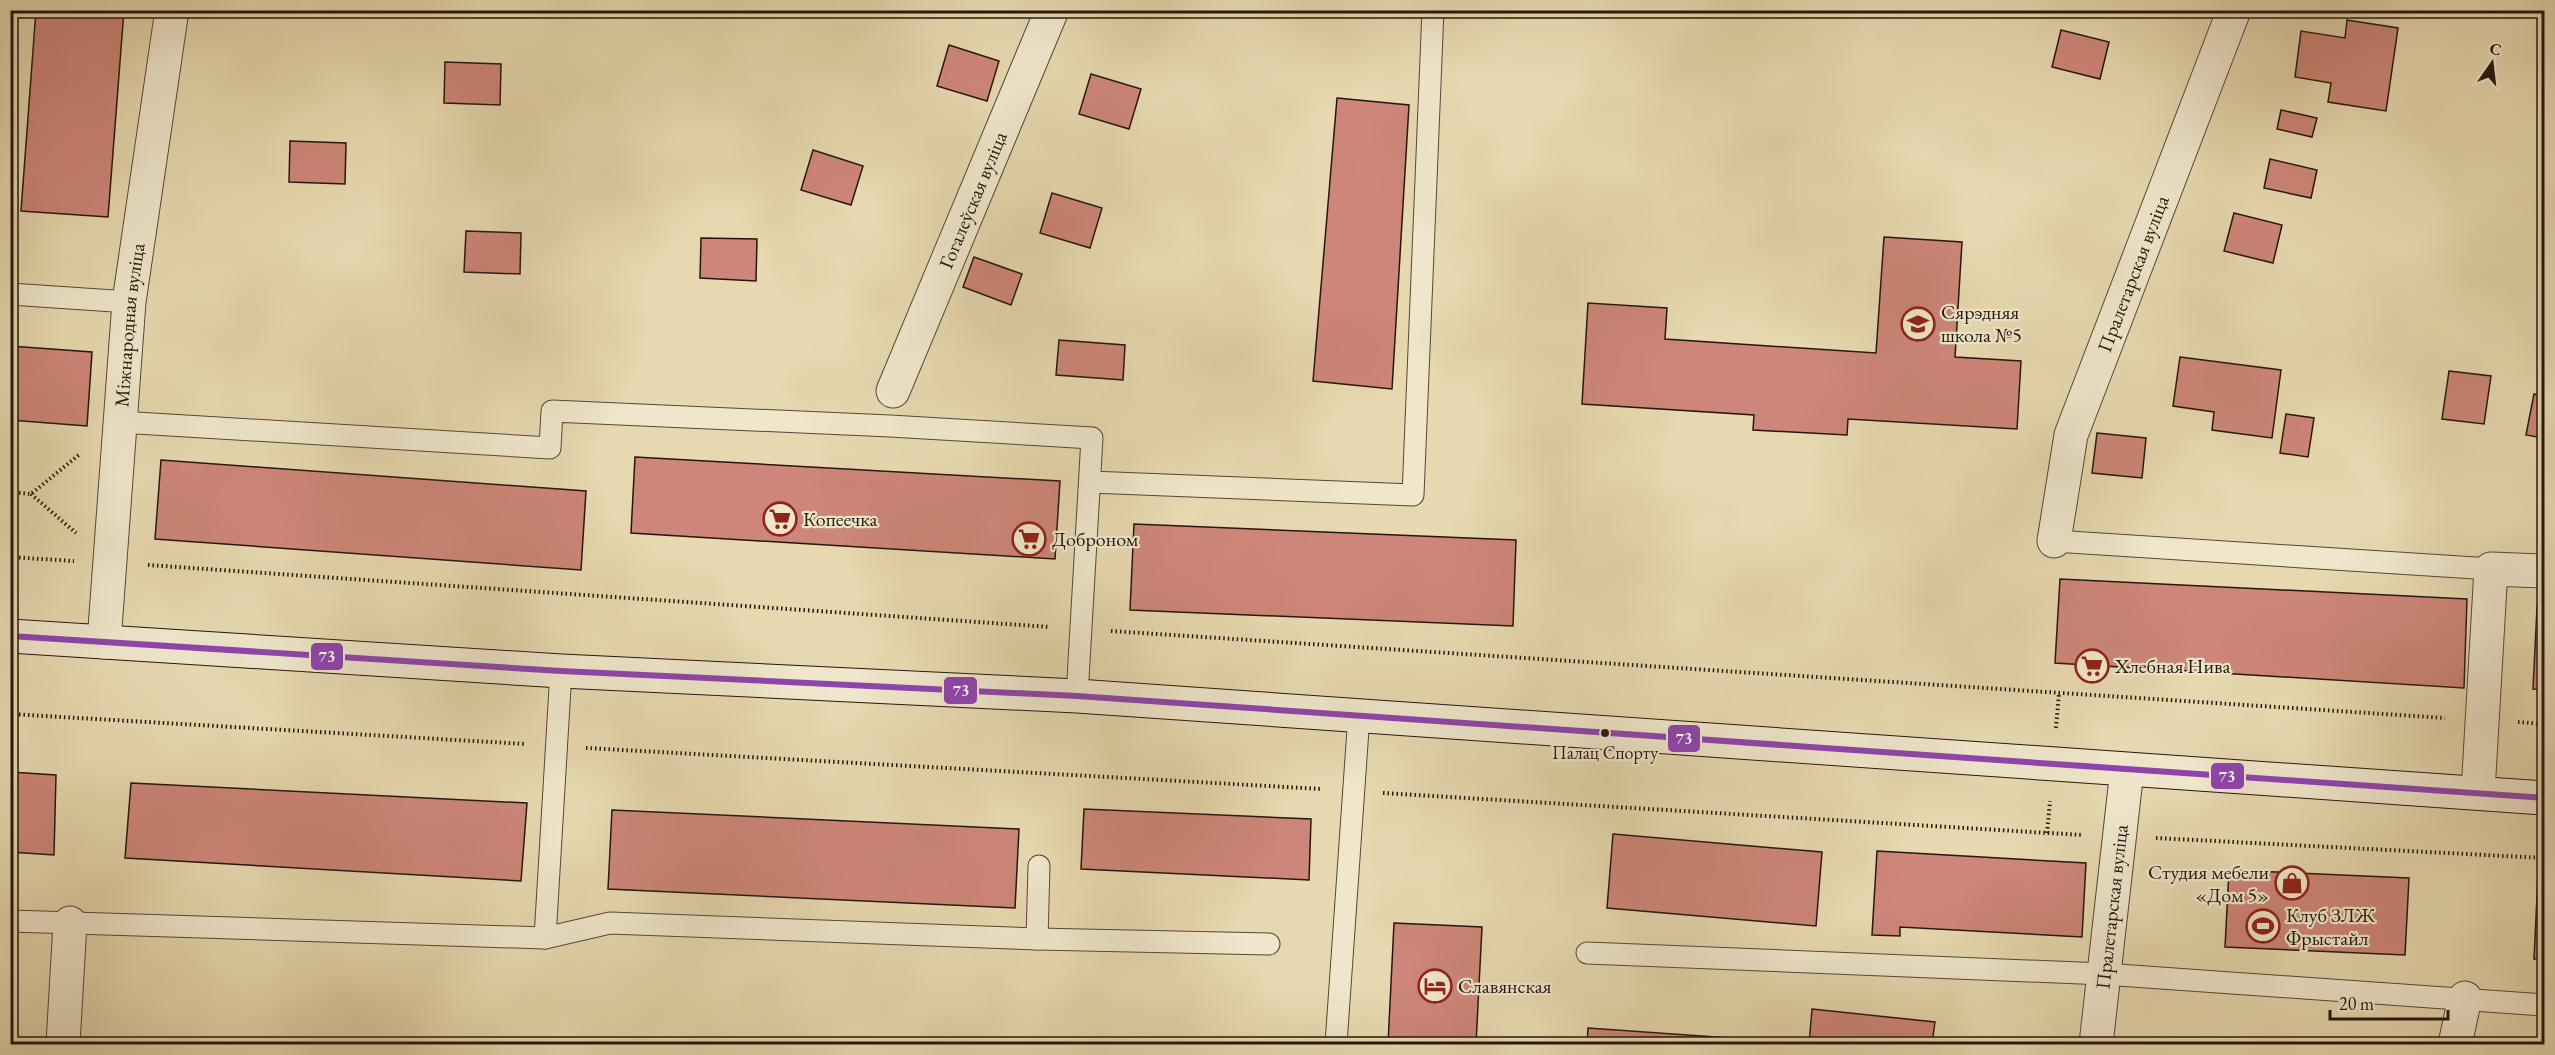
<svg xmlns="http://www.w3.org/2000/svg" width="2555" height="1055" viewBox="0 0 2555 1055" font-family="'EB Garamond',serif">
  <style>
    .building { fill: #cd8679; stroke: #24170f; stroke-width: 1.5 }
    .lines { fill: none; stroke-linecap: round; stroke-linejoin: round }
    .service-casing { stroke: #554737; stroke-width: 23 }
    .minor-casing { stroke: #554737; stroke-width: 35 }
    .secondary-casing { stroke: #24170f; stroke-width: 35 }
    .path { stroke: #24170f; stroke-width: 4; stroke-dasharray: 1.5 3; stroke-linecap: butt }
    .service { stroke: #efe6cb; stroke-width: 21 }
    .minor { stroke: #efe6cb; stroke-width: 33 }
    .secondary { stroke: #efe6cb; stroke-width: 33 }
    .bus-1-casing { stroke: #efe6cb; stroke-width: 10 }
    .bus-1 { stroke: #8e44ad; stroke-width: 6 }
    .bus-dot { fill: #24170f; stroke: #efe6cb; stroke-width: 2 }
    .labels { text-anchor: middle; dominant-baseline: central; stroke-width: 4.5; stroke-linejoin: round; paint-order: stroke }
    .bus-label { font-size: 18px; fill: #24170f; stroke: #efe6cb }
    .street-label { font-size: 20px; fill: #24170f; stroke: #efe6cb }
    .poi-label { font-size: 20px; fill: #24170f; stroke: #efe6cb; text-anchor: start }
    .line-badge { stroke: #efe6cb; stroke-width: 2 }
    .badge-label { font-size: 16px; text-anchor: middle; font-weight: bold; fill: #fff }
  </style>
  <rect width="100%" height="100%" fill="#e7d8af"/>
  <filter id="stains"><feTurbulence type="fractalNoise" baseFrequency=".00333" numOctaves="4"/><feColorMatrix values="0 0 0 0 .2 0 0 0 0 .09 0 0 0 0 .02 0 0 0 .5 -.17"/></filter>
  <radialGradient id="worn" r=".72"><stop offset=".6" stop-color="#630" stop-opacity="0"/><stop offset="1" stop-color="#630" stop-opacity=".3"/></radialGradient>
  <g class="building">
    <path d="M 36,10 L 124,10 L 108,217 L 21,211 Z"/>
    <path d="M 2347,20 L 2398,28 L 2386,111 L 2328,102 L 2331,83 L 2295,77 L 2301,31 L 2345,38 Z"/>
    <path d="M 2061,30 L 2109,42 L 2100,79 L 2052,67 Z"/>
    <path d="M 949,45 L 999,61 L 987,101 L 937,86 Z"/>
    <path d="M 445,62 L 501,64 L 500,105 L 444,103 Z"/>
    <path d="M 1091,74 L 1141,89 L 1129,129 L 1079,114 Z"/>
    <path d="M 1337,98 L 1409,105 L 1392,389 L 1313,381 Z"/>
    <path d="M 2281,110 L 2317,118 L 2312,137 L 2277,129 Z"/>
    <path d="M 290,141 L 346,143 L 345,184 L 289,182 Z"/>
    <path d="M 813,150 L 863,166 L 851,205 L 801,190 Z"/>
    <path d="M 2270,159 L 2317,170 L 2311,198 L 2264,188 Z"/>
    <path d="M 1052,193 L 1102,208 L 1090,248 L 1040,233 Z"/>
    <path d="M 2234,213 L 2282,225 L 2273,263 L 2224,251 Z"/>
    <path d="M 466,231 L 521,233 L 520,274 L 464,272 Z"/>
    <path d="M 1884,237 L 1962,242 L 1955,357 L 2021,361 L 2017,429 L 1848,419 L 1847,435 L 1753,430 L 1754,415 L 1582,404 L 1588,303 L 1667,308 L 1665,339 L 1876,353 Z"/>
    <path d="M 701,238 L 757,239 L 756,281 L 700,278 Z"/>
    <path d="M 974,257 L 1022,274 L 1011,305 L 963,287 Z"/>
    <path d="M 1059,340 L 1125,345 L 1123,380 L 1056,375 Z"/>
    <path d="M 10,346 L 92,352 L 87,426 L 10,420 Z"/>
    <path d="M 2180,357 L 2281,370 L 2272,438 L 2212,430 L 2214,412 L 2173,406 Z"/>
    <path d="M 2449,371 L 2491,376 L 2484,424 L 2442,419 Z"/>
    <path d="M 2534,394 L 2544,396 L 2544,438 L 2526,435 Z"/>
    <path d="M 2286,414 L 2314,418 L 2308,457 L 2280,453 Z"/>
    <path d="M 2097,433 L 2146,438 L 2142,478 L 2092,473 Z"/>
    <path d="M 635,457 L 1060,481 L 1055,559 L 631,533 Z"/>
    <path d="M 161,460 L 586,491 L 581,570 L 155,539 Z"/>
    <path d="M 1134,524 L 1516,540 L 1513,626 L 1130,610 Z"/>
    <path d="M 2060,579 L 2467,599 L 2464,688 L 2055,663 Z"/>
    <path d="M 2537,607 L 2544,608 L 2544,690 L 2533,689 Z"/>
    <path d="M 10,772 L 56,775 L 54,855 L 10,852 Z"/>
    <path d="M 131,783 L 527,803 L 521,881 L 125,858 Z"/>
    <path d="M 1084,809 L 1311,819 L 1309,880 L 1081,869 Z"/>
    <path d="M 612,810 L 1019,829 L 1015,908 L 608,889 Z"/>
    <path d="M 1613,834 L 1822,852 L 1816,926 L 1607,908 Z"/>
    <path d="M 1877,851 L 2086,863 L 2082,937 L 1900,927 L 1900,936 L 1872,935 Z"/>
    <path d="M 2229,870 L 2409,878 L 2405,955 L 2225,947 Z"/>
    <path d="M 2538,876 L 2544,877 L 2544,959 L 2534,959 Z"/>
    <path d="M 1394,923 L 1482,927 L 1476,1044 L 1388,1044 Z"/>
    <path d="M 1812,1009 L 1935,1022 L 1932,1044 L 1809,1044 Z"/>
    <path d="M 1588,1028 L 1786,1042 L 1786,1044 L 1587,1044 Z"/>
    <path d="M 10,1038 L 31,1039 L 31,1044 L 10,1044 Z"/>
  </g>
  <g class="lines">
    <defs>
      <g id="service">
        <path d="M 10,294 L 129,302"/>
        <path d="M 120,422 L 550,448 L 552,411 L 890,426 L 1092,438 L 1077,696"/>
        <path d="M 1090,482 L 1413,495 L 1433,10"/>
        <path d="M 2054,541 L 2491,569"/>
        <path d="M 10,921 L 545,938 L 610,923 L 1037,939 L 1269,944"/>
        <path d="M 545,938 L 561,671"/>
        <path d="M 1037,939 L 1039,866"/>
        <path d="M 1587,953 L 2104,974 L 2544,1005"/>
        <path d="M 1336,1044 L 1359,715"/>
      </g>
      <g id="minor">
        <path id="s1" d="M 893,391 L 1052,10"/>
        <path id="s2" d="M 2054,541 L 2071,435 L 2234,10"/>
        <path id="s3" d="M 104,642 L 129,302 L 172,10"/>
        <path d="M 2478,792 L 2491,569 L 2544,571"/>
        <path d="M 63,1044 L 70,923"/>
        <path id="s4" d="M 2096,1044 L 2127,770"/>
        <path d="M 2455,1044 L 2465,998"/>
      </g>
      <path id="secondary" d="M 10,636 L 561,671 L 1077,696 L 2544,798"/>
    </defs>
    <use href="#service" class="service-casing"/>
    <use href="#minor" class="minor-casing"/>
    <use href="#secondary" class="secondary-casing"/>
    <g class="path">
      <path d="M 10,492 L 31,494 L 80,454"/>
      <path d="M 31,494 L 76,533"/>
      <path d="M 10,557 L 74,561"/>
      <path d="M 148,565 L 1050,627"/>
      <path d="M 1111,631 L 2445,718"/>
      <path d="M 10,714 L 525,744"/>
      <path d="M 2518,722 L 2544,724"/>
      <path d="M 2056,728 L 2059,693"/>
      <path d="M 586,748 L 1322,789"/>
      <path d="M 1383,793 L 2082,835"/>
      <path d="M 2047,833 L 2050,801"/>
      <path d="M 2156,838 L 2544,858"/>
    </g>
    <use href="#service" class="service"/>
    <use href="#minor" class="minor"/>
    <use href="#secondary" class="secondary"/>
    <defs>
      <path id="bus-1" d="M 10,636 L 561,671 L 1077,696 L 2544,798"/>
    </defs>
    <use href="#bus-1" class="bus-1-casing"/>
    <use href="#bus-1" class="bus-1"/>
  </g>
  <defs>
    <symbol id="school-ring" viewBox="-11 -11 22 22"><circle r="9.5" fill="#efe6cb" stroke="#8f2418" stroke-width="1.5"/><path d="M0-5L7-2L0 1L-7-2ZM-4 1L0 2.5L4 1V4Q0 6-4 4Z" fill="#8f2418"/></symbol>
    <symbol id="supermarket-ring" viewBox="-11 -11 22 22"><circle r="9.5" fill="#efe6cb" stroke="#8f2418" stroke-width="1.5"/><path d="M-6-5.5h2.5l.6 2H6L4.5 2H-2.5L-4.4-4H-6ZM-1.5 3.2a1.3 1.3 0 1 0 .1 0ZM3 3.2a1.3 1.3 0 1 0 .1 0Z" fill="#8f2418"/></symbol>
    <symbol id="shop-ring" viewBox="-11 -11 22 22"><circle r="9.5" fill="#efe6cb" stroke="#8f2418" stroke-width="1.5"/><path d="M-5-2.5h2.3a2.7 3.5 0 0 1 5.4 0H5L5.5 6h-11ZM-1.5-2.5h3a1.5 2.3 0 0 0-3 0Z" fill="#8f2418"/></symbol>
    <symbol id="stadium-ring" viewBox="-11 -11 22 22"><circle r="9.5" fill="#efe6cb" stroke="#8f2418" stroke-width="1.5"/><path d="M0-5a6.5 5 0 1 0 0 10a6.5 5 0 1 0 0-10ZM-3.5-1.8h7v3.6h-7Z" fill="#8f2418"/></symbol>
    <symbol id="hotel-ring" viewBox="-11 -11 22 22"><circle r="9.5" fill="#efe6cb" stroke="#8f2418" stroke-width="1.5"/><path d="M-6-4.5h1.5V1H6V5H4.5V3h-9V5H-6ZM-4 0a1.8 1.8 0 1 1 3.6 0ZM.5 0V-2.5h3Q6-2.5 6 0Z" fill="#8f2418"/></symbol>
  </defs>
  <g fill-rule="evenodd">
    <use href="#school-ring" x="1899" y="305" width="38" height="38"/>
    <use href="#supermarket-ring" x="761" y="500" width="38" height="38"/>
    <use href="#supermarket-ring" x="1010" y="520" width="38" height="38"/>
    <use href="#supermarket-ring" x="2073" y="647" width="38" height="38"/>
    <use href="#shop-ring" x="2273" y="864" width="38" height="38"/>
    <use href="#stadium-ring" x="2244" y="907" width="38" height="38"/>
    <use href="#hotel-ring" x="1416" y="967" width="38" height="38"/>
  </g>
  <circle class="bus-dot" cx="1605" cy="733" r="5"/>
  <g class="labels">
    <g class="bus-label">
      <text x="1605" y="752">Палац Спорту</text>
    </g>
    <g class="street-label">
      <text stroke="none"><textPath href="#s1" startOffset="207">Гогалеўская вуліца</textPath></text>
      <text stroke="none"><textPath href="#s2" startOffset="280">Пралетарская вуліца</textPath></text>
      <text stroke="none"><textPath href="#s3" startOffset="318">Міжнародная вуліца</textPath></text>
      <text stroke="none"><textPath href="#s4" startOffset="138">Пралетарская вуліца</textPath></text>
    </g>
    <g class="poi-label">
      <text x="1941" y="312">Сярэдняя<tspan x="1941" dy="23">школа №5</tspan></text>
      <text x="803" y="519">Копеечка</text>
      <text x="1052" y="539">Доброном</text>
      <text x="2115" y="666">Хлебная Нива</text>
      <text x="2269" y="872" text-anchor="end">Студия мебели<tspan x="2269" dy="23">«Дом 5»</tspan></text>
      <text x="2286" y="915">Клуб ЗЛЖ<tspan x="2286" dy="23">Фрыстайл</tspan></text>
      <text x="1458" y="986">Славянская</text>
    </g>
  </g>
  <g class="line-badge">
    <rect x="310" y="642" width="34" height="29" rx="6" fill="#8e44ad"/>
    <rect x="943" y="676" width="35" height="29" rx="6" fill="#8e44ad"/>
    <rect x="1667" y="724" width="34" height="29" rx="6" fill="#8e44ad"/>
    <rect x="2210" y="762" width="35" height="28" rx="6" fill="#8e44ad"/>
  </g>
  <g class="badge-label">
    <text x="327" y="662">73</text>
    <text x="961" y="696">73</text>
    <text x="1684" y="744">73</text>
    <text x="2227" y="782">73</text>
  </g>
  <rect width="2555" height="1055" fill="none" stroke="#e7d8af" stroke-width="36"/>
  <rect x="12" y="12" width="2531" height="1031" fill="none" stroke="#24170f" stroke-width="3"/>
  <rect x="18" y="18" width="2519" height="1019" fill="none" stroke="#24170f" stroke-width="1.5"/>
  <g transform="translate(2492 63) rotate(14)" stroke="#efe6cb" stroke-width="4.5" paint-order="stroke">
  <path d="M0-4.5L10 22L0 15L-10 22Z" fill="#24170f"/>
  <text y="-9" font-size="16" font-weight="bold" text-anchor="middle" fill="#24170f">С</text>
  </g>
  <path d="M2330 1010v9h118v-9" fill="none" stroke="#24170f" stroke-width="3"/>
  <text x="2339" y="1010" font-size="18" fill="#24170f" stroke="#efe6cb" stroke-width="4.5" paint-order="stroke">20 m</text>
  <rect width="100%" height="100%" filter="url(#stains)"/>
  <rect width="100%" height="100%" fill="url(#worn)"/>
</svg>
